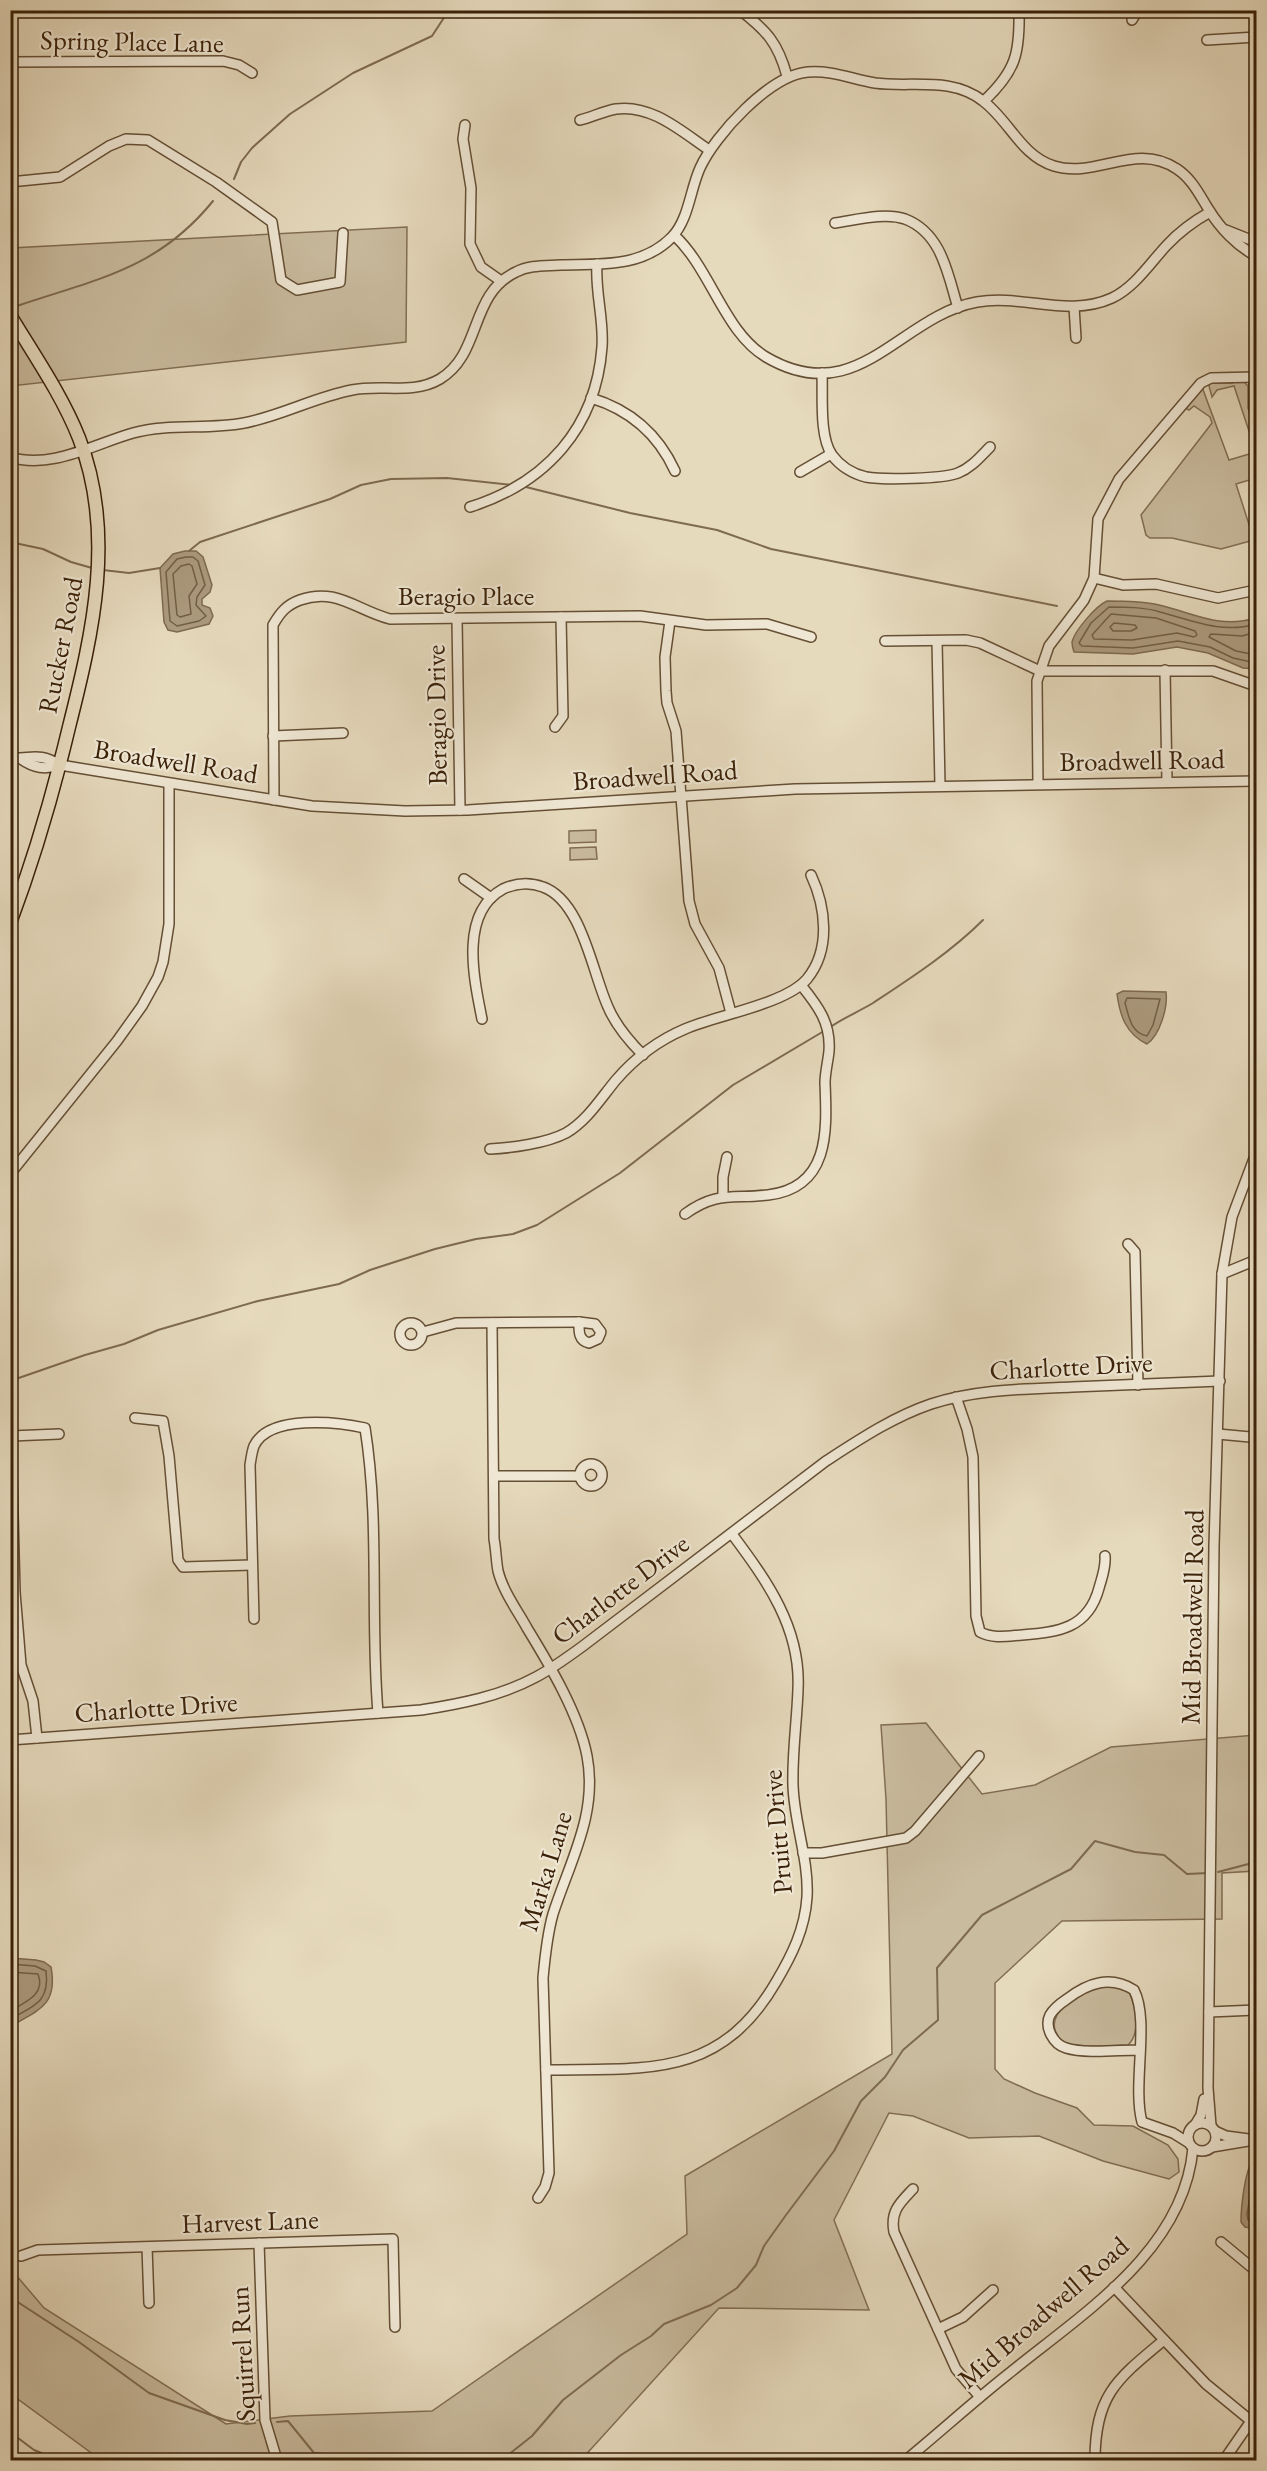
<svg xmlns="http://www.w3.org/2000/svg" width="1267" height="2471" viewBox="0 0 1267 2471" font-family="'EB Garamond',serif">
  <style>
    .green { fill: #c9bb9e; stroke: #826e53; stroke-width: 1.5 }
    .water { fill: #ac9b7f; stroke: #7e6a4f; stroke-width: 1.5 }
    .lines { fill: none; stroke-linecap: round; stroke-linejoin: round }
    .shore { stroke: #735e44; stroke-width: 1.5 }
    .stream { stroke: #7e6a4f; stroke-width: 2 }
    .minor-casing { stroke: #654f35; stroke-width: 12 }
    .major-casing { stroke: #3a2108; stroke-width: 15 }
    .minor { stroke: #efe7d4; stroke-width: 9 }
    .major { stroke: #e6dabd; stroke-width: 12 }
    .labels { text-anchor: middle; dominant-baseline: central; stroke-width: 4.5; stroke-linejoin: round; paint-order: stroke }
    .street-label { font-size: 27px; fill: #3a2108; stroke: #efe7d4 }
  </style>
  <rect width="100%" height="100%" fill="#e6dabd"/>
  <filter id="stains"><feTurbulence type="fractalNoise" baseFrequency=".00333" numOctaves="4"/><feColorMatrix values="0 0 0 0 .2 0 0 0 0 .09 0 0 0 0 .02 0 0 0 .5 -.17"/></filter>
  <radialGradient id="worn" r=".72"><stop offset=".6" stop-color="#630" stop-opacity="0"/><stop offset="1" stop-color="#630" stop-opacity=".3"/></radialGradient>
  <g class="green">
    <path d="M 407,227 L 406,342 L 11,386 L 11,248 Z"/>
    <path d="M 1237,380 L 1243,381 L 1248,386 L 1248,408 L 1256,430 L 1256,478 L 1236,484 L 1254,540 L 1221,549 L 1172,538 L 1150,538 L 1146,535 L 1141,515 L 1212,423 L 1210,417 L 1194,406 L 1189,410 L 1183,407 L 1202,387 L 1229,460 L 1256,452 L 1234,386 L 1217,390 L 1212,397 L 1209,386 L 1210,383 L 1232,383 Z"/>
    <path d="M 596,830 L 596,842 L 569,843 L 569,831 Z"/>
    <path d="M 596,847 L 597,859 L 570,860 L 570,848 Z"/>
    <path d="M 926,1723 L 982,1794 L 1035,1785 L 1111,1747 L 1256,1735 L 1256,1871 L 1222,1873 L 1222,1919 L 1062,1921 L 995,1983 L 995,2069 L 1004,2079 L 1035,2093 L 1077,2108 L 1094,2125 L 1133,2126 L 1168,2145 L 1178,2159 L 1179,2172 L 1169,2179 L 1103,2161 L 1039,2136 L 969,2138 L 913,2116 L 889,2113 L 834,2220 L 869,2310 L 719,2308 L 581,2460 L 101,2460 L 11,2394 L 10,2268 L 44,2308 L 226,2424 L 290,2416 L 432,2411 L 687,2234 L 685,2176 L 892,2054 L 886,1799 L 881,1725 Z"/>
    <path d="M 1116,1986 L 1129,1992 C 1136,2007 1141,2033 1128,2045 C 1112,2045 1082,2049 1067,2044 C 1061,2041 1057,2036 1055,2030 C 1049,2011 1081,1991 1097,1987 C 1103,1986 1110,1986 1116,1986 Z"/>
  </g>
  <g class="water">
    <path d="M 185,551 L 196,551 L 203,557 L 212,585 L 210,592 L 202,599 L 202,605 L 210,608 L 213,616 L 209,624 L 177,632 L 168,630 L 164,622 L 160,568 L 173,554 Z"/>
    <path d="M 1107,601 C 1124,601 1142,601 1159,605 C 1194,613 1219,629 1256,618 L 1256,669 L 1243,668 L 1208,653 L 1177,647 L 1133,654 L 1074,652 C 1073,649 1072,646 1072,642 C 1075,630 1096,606 1107,601 Z"/>
    <path d="M 1123,991 L 1166,992 C 1168,1007 1160,1035 1147,1044 C 1126,1034 1120,1016 1117,994 Z"/>
    <path d="M 11,1958 L 36,1960 L 44,1962 L 51,1967 C 58,2005 39,2010 11,2026 Z"/>
    <path d="M 1256,2156 L 1256,2229 L 1245,2227 L 1241,2222 C 1241,2208 1245,2164 1256,2156 Z"/>
  </g>
  <g class="lines">
    <g class="shore">
      <path d="M 186,557 L 193,557 L 198,561 L 205,585 L 197,597 L 196,605 L 206,616 L 199,621 L 177,626 L 170,621 L 166,572 L 177,559 Z"/>
      <path d="M 189,564 L 192,566 L 197,584 L 189,596 L 191,614 L 180,617 L 177,615 L 173,574 L 181,566 Z"/>
      <path d="M 1111,614 L 1156,618 L 1195,631 L 1197,635 L 1194,637 L 1177,633 L 1132,640 L 1094,639 L 1092,635 Z"/>
      <path d="M 1114,623 L 1135,625 L 1137,628 L 1131,631 L 1113,631 L 1110,627 Z"/>
      <path d="M 1256,624 C 1223,634 1193,621 1160,612 C 1144,607 1126,607 1109,607 L 1091,623 L 1079,643 L 1082,646 L 1133,648 L 1178,641 L 1210,647 L 1233,658 L 1256,663"/>
      <path d="M 1256,632 L 1242,636 L 1211,634 L 1209,637 L 1236,651 L 1256,655"/>
      <path d="M 1127,998 L 1160,999 L 1153,1025 L 1147,1036 C 1131,1033 1129,1017 1125,1003 Z"/>
      <path d="M 10,1964 L 35,1966 L 46,1971 C 50,2002 34,2006 10,2019"/>
      <path d="M 10,1972 L 38,1974 C 46,1994 26,2002 10,2011"/>
      <path d="M 1256,2163 L 1247,2214 L 1248,2220 L 1256,2223"/>
    </g>
    <g class="stream">
      <path d="M 234,179 L 241,162 L 252,148 L 290,114 L 353,73 L 432,36 L 449,10"/>
      <path d="M 17,306 C 96,279 157,270 213,201"/>
      <path d="M 522,486 L 630,513 L 717,530 L 771,549 L 1057,606"/>
      <path d="M 10,542 L 43,549 L 71,562 L 92,568"/>
      <path d="M 189,551 L 200,542 L 330,499 L 361,485 L 391,479 L 447,478 L 513,485"/>
      <path d="M 103,570 L 129,573 L 160,568"/>
      <path d="M 829,1028 C 843,1018 858,1012 873,1003 C 911,978 951,952 983,920"/>
      <path d="M 10,1381 L 85,1355 L 124,1344 L 158,1330 L 258,1301 L 339,1284 L 370,1270 L 435,1249 L 476,1239 L 513,1234 L 537,1225 L 620,1173 L 733,1085 L 824,1031"/>
      <path d="M 1218,1872 L 1256,1862"/>
      <path d="M 10,2297 L 79,2342 L 149,2393 L 225,2420 L 247,2424 L 255,2423"/>
      <path d="M 277,2422 L 288,2421 L 314,2453 L 345,2456 L 503,2459 L 532,2436 L 563,2400 L 621,2355 L 651,2336 L 664,2324 L 711,2305 L 737,2288 L 756,2265 L 764,2246 L 786,2215 L 834,2151 L 861,2101 L 885,2077 L 903,2050 L 938,2020 L 937,1968 L 982,1915 L 1071,1869 L 1095,1841 L 1135,1852 L 1164,1855 L 1187,1874 L 1208,1873"/>
      <path d="M 10,2432 L 34,2450 L 59,2460"/>
    </g>
    <defs>
      <g id="minor">
        <path d="M 740,10 C 767,31 778,43 787,76"/>
        <path d="M 1132,20 L 1138,10"/>
        <path d="M 1207,40 L 1256,37"/>
        <path d="M 10,62 L 223,61 L 239,65 L 252,73"/>
        <path d="M 984,101 C 1016,71 1020,53 1019,10"/>
        <path d="M 580,120 C 592,117 604,111 616,109 C 652,104 682,132 709,150"/>
        <path d="M 465,125 L 463,139 L 471,188 L 470,244 L 481,267 L 501,281"/>
        <path d="M 10,182 L 60,177 L 109,146 L 126,139 L 148,140 L 216,182 L 272,222 L 281,280 L 297,290 L 340,282 L 343,233"/>
        <path d="M 835,223 C 856,220 885,212 905,219 C 942,233 948,275 958,308"/>
        <path d="M 1226,230 L 1256,242"/>
        <path d="M 674,235 C 711,269 724,332 766,357 C 858,411 899,316 977,302 C 1023,294 1068,318 1112,298 C 1135,287 1150,263 1167,245 C 1180,231 1194,221 1210,212"/>
        <path d="M 1074,307 L 1076,338"/>
        <path d="M 822,373 C 823,396 819,436 832,455 C 840,466 853,474 866,477 C 883,480 943,479 958,473 C 971,468 980,457 990,447"/>
        <path d="M 1254,377 L 1254,410 L 1256,417"/>
        <path d="M 591,398 C 631,410 658,434 675,471"/>
        <path d="M 10,457 C 51,470 94,444 133,433 C 169,423 207,430 244,423 C 281,416 315,397 352,390 C 381,384 413,395 440,379 C 482,354 469,294 516,272 C 529,265 544,266 560,265 C 600,264 642,268 672,237 C 689,219 690,190 700,168 C 715,135 770,75 808,72 C 831,70 852,79 875,83 C 911,88 951,76 983,101 C 1009,120 1021,156 1054,166 C 1096,179 1136,141 1177,169 C 1192,179 1199,194 1209,210 C 1220,228 1237,246 1256,256"/>
        <path d="M 800,472 L 831,454"/>
        <path d="M 470,507 C 546,483 596,428 602,347 C 604,319 595,292 597,264"/>
        <path d="M 1094,578 L 1123,585 L 1156,584 L 1218,598 L 1256,590"/>
        <path d="M 457,619 L 460,810"/>
        <path d="M 670,621 L 665,657 L 666,691 L 667,703 L 676,731 L 689,901 L 695,924 L 719,968 L 731,1013"/>
        <path d="M 885,641 L 966,640 L 980,643 L 1040,671 L 1213,671 L 1256,686"/>
        <path d="M 937,641 L 940,786"/>
        <path d="M 1165,670 L 1167,782"/>
        <path d="M 555,727 L 563,716 L 561,617"/>
        <path d="M 273,736 L 343,733"/>
        <path d="M 10,758 C 33,759 38,752 60,765 L 312,806 L 405,811 L 468,810 L 795,789 L 1256,781"/>
        <path d="M 21,759 C 34,768 45,770 60,765"/>
        <path d="M 1038,784 L 1037,681 L 1049,646 L 1084,600 L 1094,578 L 1098,519 L 1119,479 L 1201,383 L 1211,378 L 1256,377"/>
        <path d="M 274,800 L 273,625 C 280,613 286,605 300,600 C 336,587 356,610 390,619 L 640,616 L 706,625 L 767,624 L 811,637"/>
        <path d="M 464,879 L 491,898"/>
        <path d="M 482,1019 C 474,979 459,913 503,889 C 516,883 530,882 543,887 C 582,901 592,972 608,1007 C 616,1026 629,1041 643,1055"/>
        <path d="M 490,1149 C 512,1148 547,1143 566,1133 C 587,1121 601,1098 616,1080 C 635,1058 659,1040 685,1029 C 717,1015 786,1004 807,979 C 831,950 826,907 811,875"/>
        <path d="M 10,1174 L 117,1041 L 142,1006 L 158,977 L 163,962 L 169,924 L 169,784"/>
        <path d="M 723,1197 L 723,1177 L 727,1157"/>
        <path d="M 685,1214 C 717,1191 732,1199 768,1195 C 830,1188 827,1131 825,1083 C 825,1072 828,1062 829,1051 C 831,1023 818,1006 801,985"/>
        <path d="M 1128,1244 L 1135,1252 L 1138,1385"/>
        <path d="M 1222,1274 L 1256,1260"/>
        <path d="M 579,1322 L 595,1324 L 601,1332 L 598,1339 L 589,1343 C 578,1340 579,1331 579,1322 Z"/>
        <circle cx="411" cy="1334" r="11"/>
        <path d="M 492,1323 L 494,1539 C 496,1549 496,1560 498,1571 C 503,1591 517,1610 527,1628 C 549,1664 579,1714 587,1756 C 598,1814 570,1861 553,1914 C 547,1935 545,1956 543,1978 L 549,2173 L 545,2187 L 538,2198"/>
        <path d="M 423,1332 L 456,1323 L 579,1322"/>
        <path d="M 956,1397 L 967,1429 L 973,1457 L 976,1616 L 980,1632 C 993,1639 1008,1636 1022,1635 C 1058,1632 1088,1629 1099,1588 C 1102,1577 1106,1568 1105,1556"/>
        <path d="M 135,1418 L 163,1421 L 169,1456 L 178,1560 L 183,1567 L 252,1565"/>
        <path d="M 1218,1434 L 1250,1437 L 1256,1441"/>
        <circle cx="591" cy="1475" r="11"/>
        <path d="M 494,1476 L 580,1476"/>
        <path d="M 254,1619 L 250,1465 C 251,1459 252,1451 254,1446 C 269,1414 338,1422 365,1428 C 380,1522 370,1618 378,1713"/>
        <path d="M 37,1738 L 33,1701 L 21,1665 L 15,1592 L 11,1436 L 59,1434"/>
        <path d="M 10,1740 L 421,1710 C 460,1704 501,1696 536,1677 C 553,1668 568,1657 583,1646 L 826,1461 C 860,1439 893,1417 931,1404 C 977,1389 1025,1389 1072,1387 C 1121,1385 1170,1383 1220,1381"/>
        <path d="M 803,1853 L 822,1853 L 906,1838 L 915,1831 L 979,1756"/>
        <path d="M 1209,2012 L 1256,2010"/>
        <path d="M 1139,2050 C 1118,2050 1086,2054 1066,2048 C 1053,2044 1044,2027 1050,2015 C 1054,2008 1061,2003 1067,1999 C 1088,1983 1110,1975 1134,1990 C 1150,2021 1132,2085 1142,2122 L 1173,2133 L 1189,2143"/>
        <path d="M 546,2070 C 645,2068 719,2080 776,1982 C 792,1955 805,1929 807,1897 C 809,1859 794,1823 793,1785 C 792,1753 797,1721 798,1689 C 801,1628 767,1581 732,1534"/>
        <circle cx="1202" cy="2137" r="14"/>
        <path d="M 1195,2125 L 1201,2115 L 1204,2099"/>
        <path d="M 1211,2126 L 1208,2088 L 1214,1546 L 1222,1274 L 1232,1217 L 1256,1153"/>
        <path d="M 1215,2131 L 1226,2136 L 1256,2140"/>
        <path d="M 1212,2147 L 1248,2141"/>
        <path d="M 913,2189 C 900,2203 890,2211 894,2232 L 956,2369 L 980,2397"/>
        <path d="M 1221,2242 L 1256,2271"/>
        <path d="M 259,2243 L 265,2420 L 277,2460"/>
        <path d="M 147,2247 L 149,2303"/>
        <path d="M 21,2256 L 38,2250 L 393,2239 L 395,2327"/>
        <path d="M 1114,2287 L 1206,2384 L 1256,2425"/>
        <path d="M 938,2329 L 963,2317 L 993,2290"/>
        <path d="M 906,2460 C 940,2432 973,2402 1007,2375 C 1080,2315 1184,2252 1193,2148"/>
        <path d="M 1095,2460 C 1095,2395 1117,2379 1164,2340"/>
        <path d="M 1224,2460 L 1251,2421"/>
      </g>
      <path id="major" d="M 10,315 C 34,355 62,395 79,438 C 116,533 93,632 69,727 C 53,794 34,859 10,923"/>
    </defs>
    <use href="#minor" class="minor-casing"/>
    <use href="#major" class="major-casing"/>
    <use href="#minor" class="minor"/>
    <use href="#major" class="major"/>
  </g>
  <g class="labels">
    <g class="street-label">
      <text transform="translate(132 41) rotate(1)">Spring Place Lane</text>
      <text x="466" y="595">Beragio Place</text>
      <text transform="translate(60 645) rotate(-79)">Rucker Road</text>
      <text transform="translate(436 715) rotate(-91)">Beragio Drive</text>
      <text transform="translate(1142 760) rotate(-1)">Broadwell Road</text>
      <text transform="translate(176 761) rotate(9)">Broadwell Road</text>
      <text transform="translate(655 775) rotate(-4)">Broadwell Road</text>
      <text transform="translate(1071 1366) rotate(-3)">Charlotte Drive</text>
      <text transform="translate(620 1589) rotate(-37)">Charlotte Drive</text>
      <text transform="translate(1192 1617) rotate(-89)">Mid Broadwell Road</text>
      <text transform="translate(156 1707) rotate(-4)">Charlotte Drive</text>
      <text transform="translate(777 1832) rotate(-95)">Pruitt Drive</text>
      <text transform="translate(545 1871) rotate(-73)">Marka Lane</text>
      <text transform="translate(250 2221) rotate(-2)">Harvest Lane</text>
      <text transform="translate(1043 2312) rotate(-41)">Mid Broadwell Road</text>
      <text transform="translate(242 2354) rotate(-93)">Squirrel Run</text>
    </g>
  </g>
  <rect width="1267" height="2471" fill="none" stroke="#e6dabd" stroke-width="36"/>
  <rect x="12" y="12" width="1243" height="2447" fill="none" stroke="#3a2108" stroke-width="3"/>
  <rect x="18" y="18" width="1231" height="2435" fill="none" stroke="#3a2108" stroke-width="1.5"/>
  <rect width="100%" height="100%" filter="url(#stains)"/>
  <rect width="100%" height="100%" fill="url(#worn)"/>
</svg>
